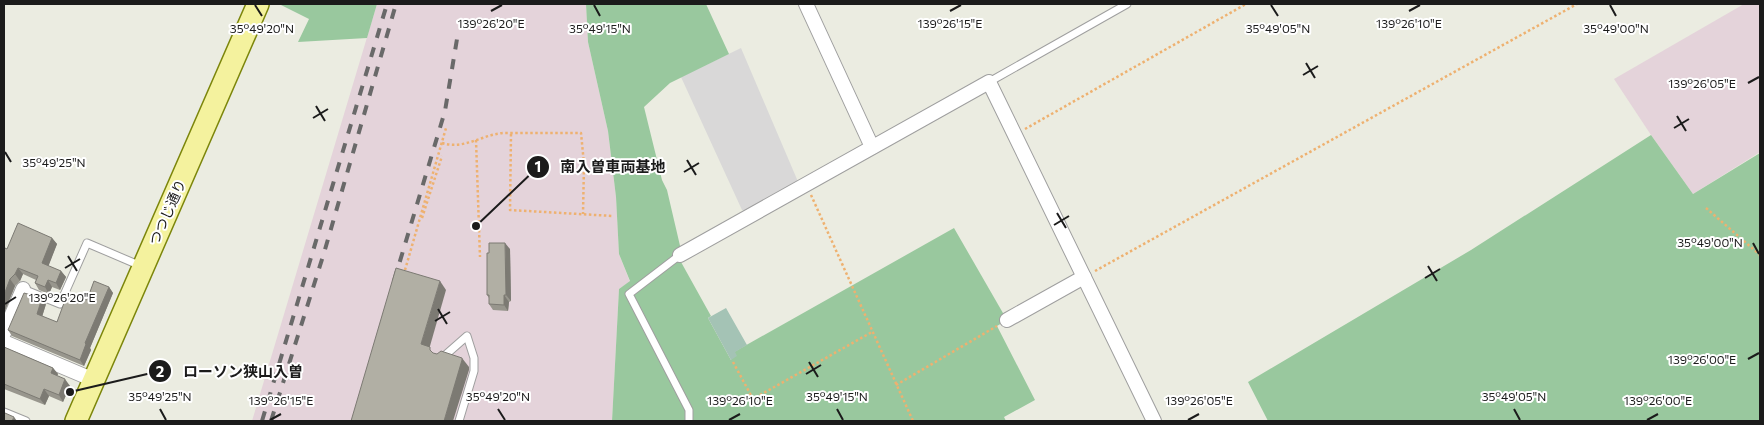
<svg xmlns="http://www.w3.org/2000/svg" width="1764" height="425" viewBox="0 0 1764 425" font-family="Commissioner,'Noto Sans JP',sans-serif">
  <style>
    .residential { fill: #d9d8d8 }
    .industrial { fill: #e4d3da }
    .forest { fill: #99c89e }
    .cemetery { fill: #a4c3b5 }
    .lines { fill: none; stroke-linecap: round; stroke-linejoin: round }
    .lane-casing { stroke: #9f9f9f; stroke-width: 9 }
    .street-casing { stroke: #9f9f9f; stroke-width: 16 }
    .primary-casing { stroke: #7c860b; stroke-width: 24 }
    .path { stroke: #eeb170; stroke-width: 2.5; stroke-dasharray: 2.5 2.5; stroke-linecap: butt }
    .lane { stroke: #fff; stroke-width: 7 }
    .street { stroke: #fff; stroke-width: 14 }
    .primary { stroke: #f4f29e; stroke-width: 21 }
    .rail { stroke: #696969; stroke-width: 4; stroke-dasharray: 10 10; stroke-linecap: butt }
    .wall { fill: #98968d }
    .shaded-wall { fill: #7c7a73 }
    .building { fill: #b1afa4; stroke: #7c7a73 }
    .ticks { fill: none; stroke: #1b1b1b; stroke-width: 2 }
    .labels { text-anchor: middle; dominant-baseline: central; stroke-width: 4; stroke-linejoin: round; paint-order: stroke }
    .street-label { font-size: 14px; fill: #1b1b1b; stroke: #fff }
    .ticks-label { font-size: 12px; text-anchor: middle; fill: #1b1b1b; stroke: #fff; stroke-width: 4; stroke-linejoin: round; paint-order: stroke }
    .leader { fill: none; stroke: #1b1b1b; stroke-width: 2 }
    .callout-dot { fill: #1b1b1b; stroke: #fff; stroke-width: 2 }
    .mark-label { font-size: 15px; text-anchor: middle; font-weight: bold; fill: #fff }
    .callout-label { font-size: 15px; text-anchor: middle; font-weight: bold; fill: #1b1b1b; stroke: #fff; stroke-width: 4; stroke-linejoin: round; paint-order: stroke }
  </style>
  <rect width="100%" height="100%" fill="#ebece1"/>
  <path class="residential" d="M 741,48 L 799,184 L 746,211 L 742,210 L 681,77 Z"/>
  <g class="industrial">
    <path d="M 377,4 L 586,4 L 588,42 L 608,131 L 616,197 L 619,254 L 630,282 L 619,289 L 612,421 L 252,421 Z"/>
    <path d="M 1744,4 L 1760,4 L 1760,152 L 1693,194 L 1651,135 L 1614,79 Z"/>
  </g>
  <g class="forest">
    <path d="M 279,4 L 377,4 L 367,38 L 298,42 L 309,19 Z"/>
    <path d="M 586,4 L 706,4 L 729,54 L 670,83 L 644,107 L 662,180 L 667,190 L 681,250 L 676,253 L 711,316 L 708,318 L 731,360 L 734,352 L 954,228 L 1007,320 L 997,326 L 1035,400 L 1004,417 L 1006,421 L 612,421 L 619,289 L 630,281 L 619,254 L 616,197 L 608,131 L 588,42 Z"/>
    <path d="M 1651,135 L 1693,194 L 1760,153 L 1760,421 L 1268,421 L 1248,382 L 1471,250 Z"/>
  </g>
  <path class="cemetery" d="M 726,308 L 747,345 L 735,352 L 737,356 L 731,360 L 708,318 Z"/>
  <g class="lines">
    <defs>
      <g id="lane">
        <path d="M 989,82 L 1127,4"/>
        <path d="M 680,255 L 629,294 L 689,410 L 689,421"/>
        <path d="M 23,289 L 60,304 L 87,243 L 141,266"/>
        <path d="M 442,358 L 467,336 L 474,358 L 474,371 L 459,421"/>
        <path d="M 4,412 L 26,421"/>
      </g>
      <g id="street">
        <path d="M 806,4 L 872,147"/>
        <path d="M 680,255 L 989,82 L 1154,421"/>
        <path d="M 1007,320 L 1084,277"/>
        <path d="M 4,333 L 23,289"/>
        <path d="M 4,342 L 94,380"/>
      </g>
      <path id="primary" d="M 76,421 L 258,4"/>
    </defs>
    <use href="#lane" class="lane-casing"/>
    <use href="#street" class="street-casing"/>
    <use href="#primary" class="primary-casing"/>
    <g class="path">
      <path d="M 1025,129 L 1246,4"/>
      <path d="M 511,134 L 510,210 L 613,216"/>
      <path d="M 476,140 L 480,257"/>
      <path d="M 442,143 C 464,150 481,135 503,133 L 581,133 L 584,164 L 583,214"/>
      <path d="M 811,195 L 913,421"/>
      <path d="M 1706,208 L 1760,255"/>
      <path d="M 422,218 L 442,156"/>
      <path d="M 405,270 L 446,128"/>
      <path d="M 1095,271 L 1577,4"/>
      <path d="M 733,362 L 753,399 L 872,332"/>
      <path d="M 896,385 L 997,326"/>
    </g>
    <use href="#lane" class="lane"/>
    <use href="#street" class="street"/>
    <use href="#primary" class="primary"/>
    <g class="rail">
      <path d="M 394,281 L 445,111 L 457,39"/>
      <path d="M 262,421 L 387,4"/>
      <path d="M 271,421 L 324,253 L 396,4"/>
    </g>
  </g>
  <g class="wall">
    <path d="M 52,238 L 57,244 L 48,266 L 61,271 L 66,277 L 60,290 L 52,287 L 49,294 L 39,290 L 35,283 L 36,280 L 23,274 L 20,281 L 15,286 L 4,313 L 4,251 L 7,249 Z"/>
    <path d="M 510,249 L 511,301 L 509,302 L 508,311 L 493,310 L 489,304 L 489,298 L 487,295 Z"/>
    <path d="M 109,287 L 113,293 L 90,348 L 91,350 L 84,366 L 12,336 L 8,330 L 46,304 L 42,317 L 57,322 L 87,300 Z"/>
    <path d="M 4,347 L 53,368 L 58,374 L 57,376 L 70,386 L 63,402 L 49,396 L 45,405 L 4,389 Z"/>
  </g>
  <g class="shaded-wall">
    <path d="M 52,238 L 57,244 L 47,270 L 42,263 Z"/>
    <path d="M 505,243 L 510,249 L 511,301 L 506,295 Z"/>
    <path d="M 18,268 L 23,274 L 20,281 L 15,274 Z"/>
    <path d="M 61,271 L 66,277 L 60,290 L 56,283 Z"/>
    <path d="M 10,279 L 15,286 L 4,313 L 4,295 Z"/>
    <path d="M 48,280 L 52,287 L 49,294 L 45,287 Z"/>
    <path d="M 440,281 L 446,290 L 428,353 L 421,344 Z"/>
    <path d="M 109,287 L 113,293 L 90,348 L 91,350 L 84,366 L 80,360 L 85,343 Z"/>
    <path d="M 504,295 L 509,302 L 508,311 L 504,305 Z"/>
    <path d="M 42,298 L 46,304 L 41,320 L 37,314 Z"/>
    <path d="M 462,358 L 469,367 L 469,370 L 453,421 L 444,421 Z"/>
    <path d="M 53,368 L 58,374 L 55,380 L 51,373 Z"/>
    <path d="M 65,379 L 70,386 L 63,402 L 59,395 Z"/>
    <path d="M 44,389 L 49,396 L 45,405 L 40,399 Z"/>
    <path d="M 14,417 L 17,421 L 12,421 Z"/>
  </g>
  <g class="building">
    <path d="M 18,223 L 52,238 L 42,263 L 61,271 L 56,283 L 48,280 L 45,287 L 35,283 L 38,276 L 18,268 L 15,274 L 10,279 L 4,295 L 4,251 L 5,248 L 7,249 Z"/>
    <path d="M 489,243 L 505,243 L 506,295 L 504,295 L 504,305 L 489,304 L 489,295 L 487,295 L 487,253 L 489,253 Z"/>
    <path d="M 396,268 L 440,281 L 421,344 L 430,347 L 430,350 L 433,353 L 437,354 L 441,351 L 462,358 L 462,360 L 444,421 L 351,421 Z"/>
    <path d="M 94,281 L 109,287 L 85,343 L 86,344 L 80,360 L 8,330 L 24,293 L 42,298 L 37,314 L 57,322 L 68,292 L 87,300 Z"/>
    <path d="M 4,347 L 53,368 L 51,373 L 65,379 L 59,395 L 44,389 L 40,399 L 4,384 Z"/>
    <path d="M 5,413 L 14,417 L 12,421 L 4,421 L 4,415 Z"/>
  </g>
  <path class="ticks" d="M 255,5 L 262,16M 594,5 L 600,16M 1271,5 L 1278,16M 1610,5 L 1616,16M 491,11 L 502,5M 950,11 L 961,5M 1409,11 L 1420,5M 1306,63 L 1315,78M 1303,75 L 1318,66M 1748,83 L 1759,77M 316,106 L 325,121M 1677,116 L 1686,131M 313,118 L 328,109M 1674,128 L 1689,119M 5,152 L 11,162M 687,160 L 696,175M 684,172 L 699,163M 1057,213 L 1066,228M 1054,225 L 1069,216M 1753,243 L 1759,254M 68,256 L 77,271M 1428,266 L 1437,281M 65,268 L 80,259M 1425,278 L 1440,269M 5,304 L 16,297M 438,309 L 447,324M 435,321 L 450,312M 1748,359 L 1759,353M 809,362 L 818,377M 806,374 L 821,365M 160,409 L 166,420M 498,409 L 505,420M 837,409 L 843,420M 1514,409 L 1520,420M 270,420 L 281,414M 729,420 L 740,414M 1188,420 L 1199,414M 1647,420 L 1658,414"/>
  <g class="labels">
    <g class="street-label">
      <text transform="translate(167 212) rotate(-66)">つつじ通り</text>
    </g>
  </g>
  <g class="ticks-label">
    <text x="491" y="28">139°26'20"E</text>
    <text x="950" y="28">139°26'15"E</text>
    <text x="1409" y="28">139°26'10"E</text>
    <text x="1278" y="33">35°49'05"N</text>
    <text x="1616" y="33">35°49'00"N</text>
    <text x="262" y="33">35°49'20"N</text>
    <text x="600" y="33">35°49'15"N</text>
    <text x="1702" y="88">139°26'05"E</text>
    <text x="54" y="167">35°49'25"N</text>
    <text x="1710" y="247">35°49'00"N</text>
    <text x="62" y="302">139°26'20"E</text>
    <text x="1702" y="364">139°26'00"E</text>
    <text x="160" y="401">35°49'25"N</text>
    <text x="498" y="401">35°49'20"N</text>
    <text x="837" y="401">35°49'15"N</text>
    <text x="1514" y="401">35°49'05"N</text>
    <text x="281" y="405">139°26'15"E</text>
    <text x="740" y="405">139°26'10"E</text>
    <text x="1199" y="405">139°26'05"E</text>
    <text x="1658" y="405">139°26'00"E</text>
  </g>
  <path class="leader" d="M476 226L538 167M70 392L160 371"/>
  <g class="callout-dot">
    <circle cx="476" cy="226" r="5"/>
    <circle cx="70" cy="392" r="5"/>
    <circle cx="538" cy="167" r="12"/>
    <circle cx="160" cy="371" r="12"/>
  </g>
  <g class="mark-label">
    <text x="538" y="172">1</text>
    <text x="160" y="377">2</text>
  </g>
  <g class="callout-label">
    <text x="613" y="172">南入曽車両基地</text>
    <text x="243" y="377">ローソン狭山入曽</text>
  </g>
  <rect width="1764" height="425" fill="none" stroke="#1b1b1b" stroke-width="10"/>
</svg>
